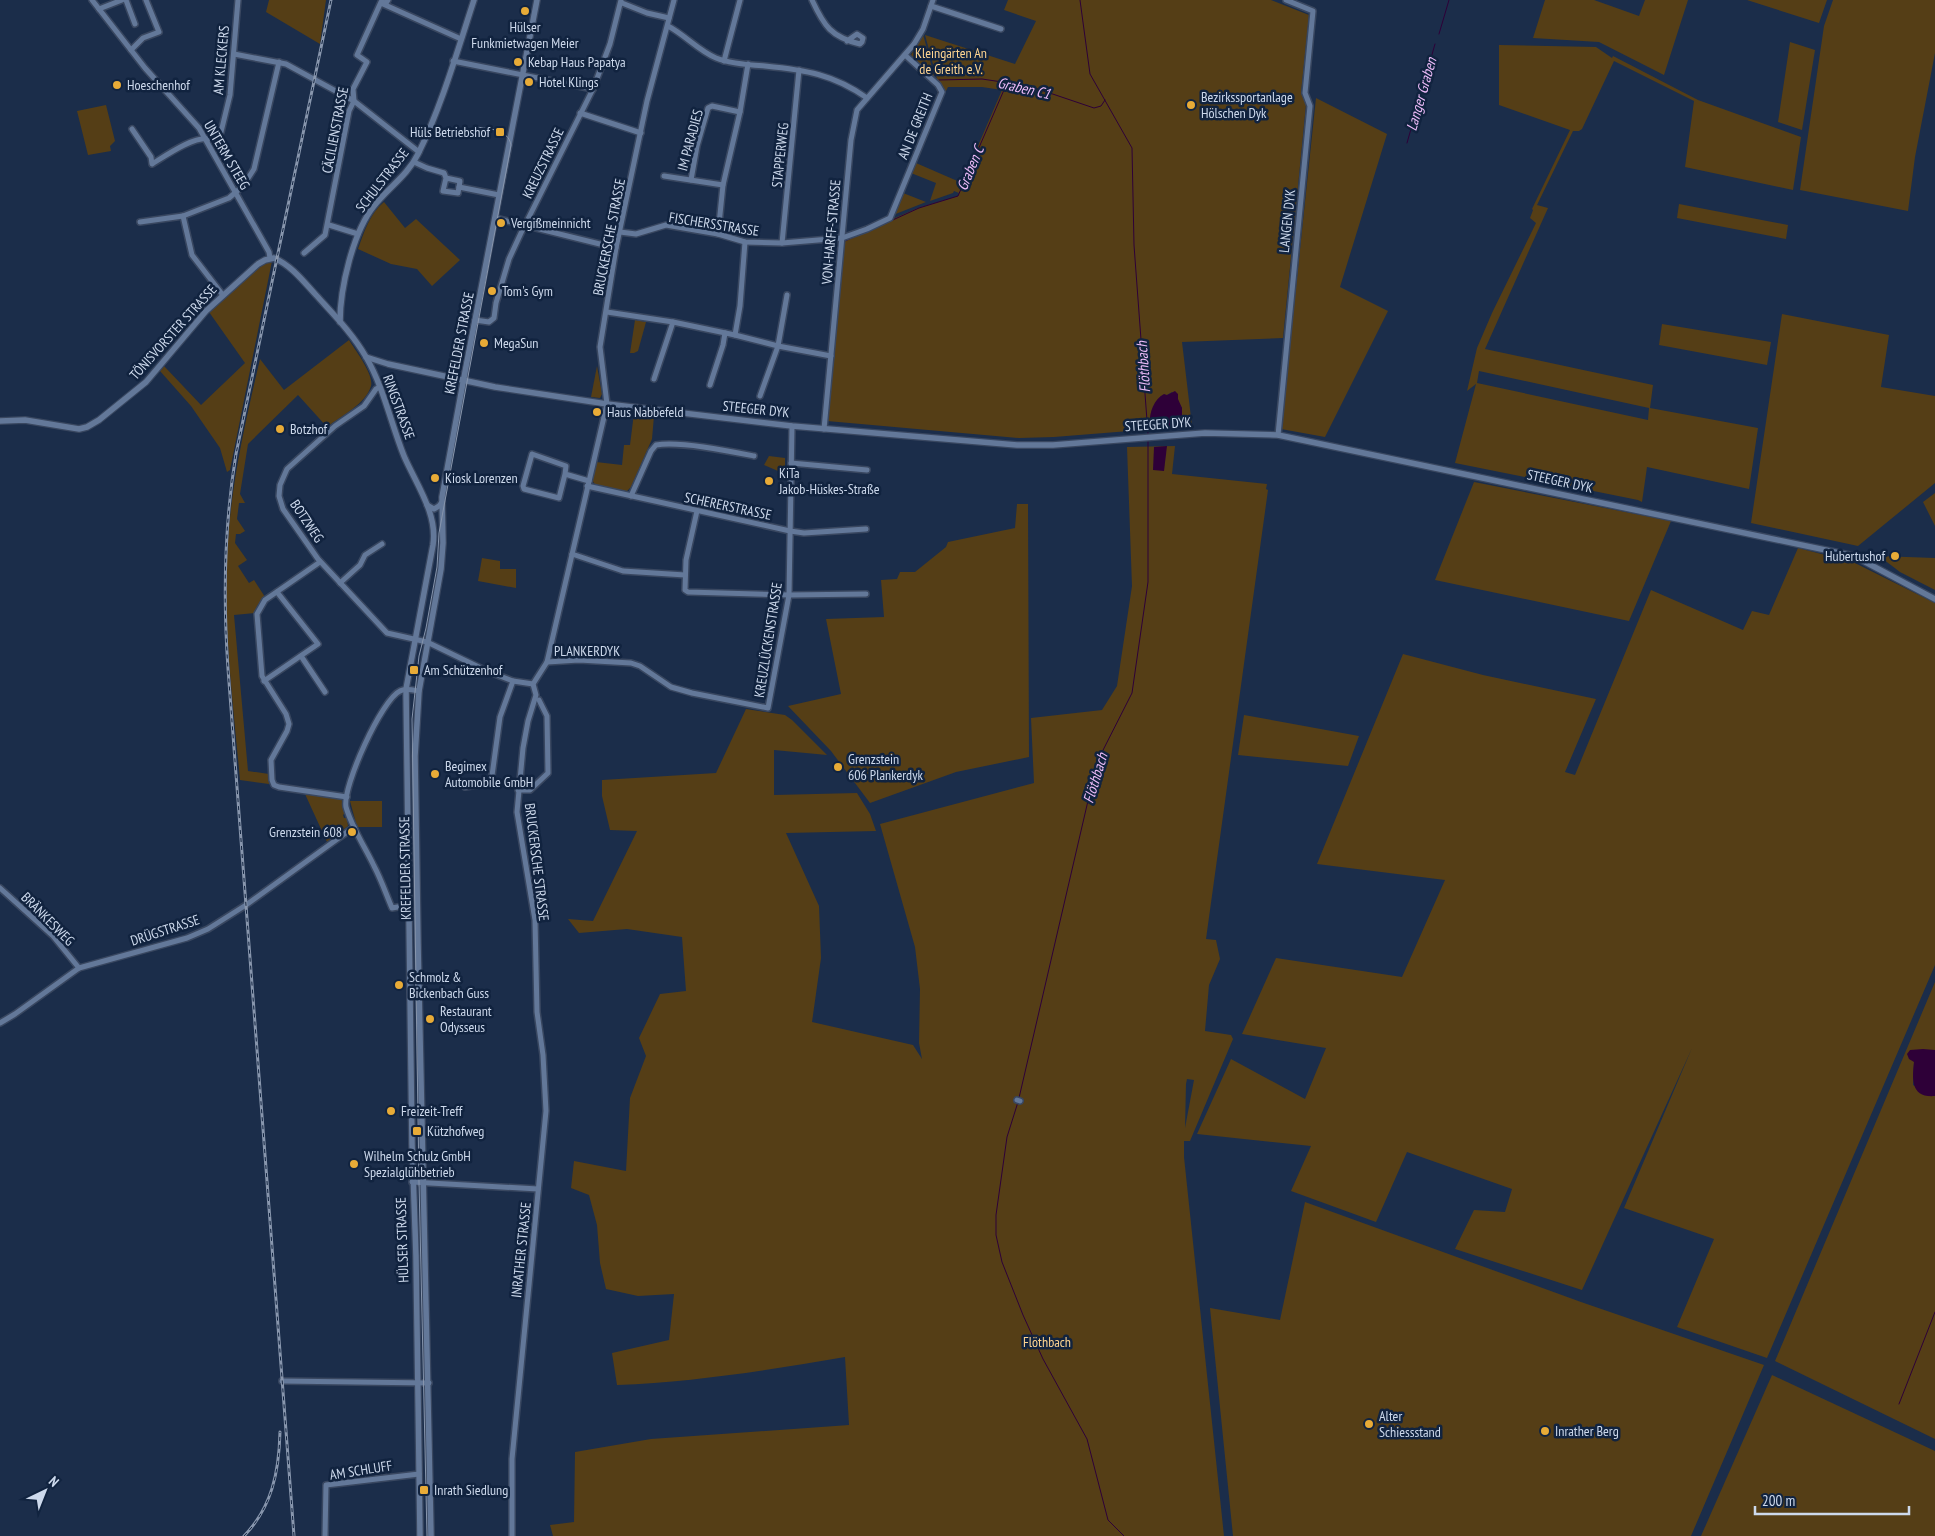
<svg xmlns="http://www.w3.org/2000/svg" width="1935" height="1536" viewBox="0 0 1935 1536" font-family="'PT Sans Narrow',sans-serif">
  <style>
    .green { fill: #553e16; fill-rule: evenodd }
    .water { fill: #2e0038 }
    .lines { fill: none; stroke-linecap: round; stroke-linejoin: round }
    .stream { stroke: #2e0038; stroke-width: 1 }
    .minor-casing { stroke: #394760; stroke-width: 8 }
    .tertiary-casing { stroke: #394760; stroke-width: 8 }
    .minor { stroke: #637899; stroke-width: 5 }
    .tertiary { stroke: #637899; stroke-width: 5.5 }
    .tram { stroke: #8896ad; stroke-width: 1 }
    .rail-casing { stroke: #8896ad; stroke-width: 3 }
    .rail { stroke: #11233f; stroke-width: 1; stroke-dasharray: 4; stroke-linecap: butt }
    .poi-dot { fill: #e8ab37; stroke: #11233f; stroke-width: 2 }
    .labels { text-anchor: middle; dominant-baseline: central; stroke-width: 5; stroke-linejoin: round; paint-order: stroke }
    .poi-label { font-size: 14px; fill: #cdd9ec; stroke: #11233f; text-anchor: start }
    .park-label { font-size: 14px; fill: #ffd590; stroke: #11233f }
    .street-label { font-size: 14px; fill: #cdd9ec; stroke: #11233f }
    .water-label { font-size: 15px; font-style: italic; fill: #ecbbf8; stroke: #11233f }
  </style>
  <rect width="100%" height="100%" fill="#1b2d4a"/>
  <g class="green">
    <path d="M 269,0 L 326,0 L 320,44 L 266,12 Z"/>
    <path d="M 1008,0 L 1271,0 L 1309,15 L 1301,93 L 1306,105 L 1283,338 L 1182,342 L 1192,426 L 1054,437 L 1019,438 L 827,421 L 844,240 L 918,208 L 958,196 L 959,193 L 954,191 L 953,193 L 930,201 L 936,183 L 911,173 L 916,163 L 962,183 L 1002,90 L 982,87 L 948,87 L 945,93 L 943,87 L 937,79 L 925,35 L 1015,64 L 1036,21 L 1004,10 ZM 1172,392 L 1182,408 L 1182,425 L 1153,425 L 1151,424 L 1167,395 Z"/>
    <path d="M 1545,0 L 1594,0 L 1639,16 L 1645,0 L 1688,0 L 1664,75 L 1599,42 L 1533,38 Z"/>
    <path d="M 1747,0 L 1827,0 L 1819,23 Z"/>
    <path d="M 1833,0 L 1935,0 L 1935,53 L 1915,157 L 1908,211 L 1800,190 L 1824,26 Z"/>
    <path d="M 923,34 L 935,79 L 911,55 Z"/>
    <path d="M 1790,42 L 1815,50 L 1802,130 L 1778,122 Z"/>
    <path d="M 1499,45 L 1596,47 L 1612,58 L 1613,56 L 1698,100 L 1801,137 L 1793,190 L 1685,167 L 1694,101 L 1614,61 L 1582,129 L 1579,131 L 1573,131 L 1537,205 L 1548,208 L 1485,349 L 1653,385 L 1650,408 L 1758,428 L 1749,489 L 1647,467 L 1642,502 L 1638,500 L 1455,463 L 1476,384 L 1467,391 L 1477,348 L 1492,313 L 1536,223 L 1530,218 L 1533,210 L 1532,209 L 1570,130 L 1499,105 ZM 1479,371 L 1649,408 L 1648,420 L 1477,383 Z"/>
    <path d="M 1316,98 L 1387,134 L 1340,287 L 1388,311 L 1325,437 L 1281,429 Z"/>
    <path d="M 106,105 L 115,141 L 110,146 L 111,151 L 88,155 L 77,111 Z"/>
    <path d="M 903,193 L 926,202 L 893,215 Z"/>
    <path d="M 384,202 L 405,228 L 416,219 L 460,260 L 432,286 L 417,269 L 391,264 L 358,249 C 364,232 370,213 384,202 Z"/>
    <path d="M 1679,204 L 1788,225 L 1786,239 L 1677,218 Z"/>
    <path d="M 272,261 L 230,470 L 227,472 L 220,448 L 191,406 L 160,371 L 164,366 L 201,405 L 245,363 L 209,312 L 226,294 L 265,263 Z"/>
    <path d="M 1782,314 L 1889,335 L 1881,387 L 1935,396 L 1935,483 L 1858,546 L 1751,523 Z"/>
    <path d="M 635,320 L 646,322 L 638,351 L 634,353 L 630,353 Z"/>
    <path d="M 1662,324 L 1771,342 L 1767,365 L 1659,345 Z"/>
    <path d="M 349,340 C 355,350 374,374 371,386 C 366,404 341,416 327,427 L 298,395 L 248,444 L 240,494 L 245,503 L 239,503 L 237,519 L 245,531 L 240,534 L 236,534 L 235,543 L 247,560 L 238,566 L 249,583 L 254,580 L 265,597 L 257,606 L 255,613 L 234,615 L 248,771 L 269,774 L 269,784 L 240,780 C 233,701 222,621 228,541 C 232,479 246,419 260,359 L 284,390 Z"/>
    <path d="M 597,366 L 602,394 L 600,398 L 591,397 Z"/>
    <path d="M 634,413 L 654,416 L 652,439 L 631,487 L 626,492 L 596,486 L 592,480 L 596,462 L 622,465 L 624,445 L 630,445 Z"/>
    <path d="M 1175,446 L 1172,474 L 1267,484 L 1266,489 L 1268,490 L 1206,939 L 1216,940 L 1220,959 L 1209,985 L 1205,1031 L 1231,1035 L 1233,1039 L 1190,1141 L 1184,1141 L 1184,1157 L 1224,1536 L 553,1536 L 550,1525 L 574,1522 L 575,1452 L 651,1439 L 849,1425 L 845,1357 C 770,1370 694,1382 617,1385 L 612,1353 L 669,1340 L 674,1294 L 638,1296 L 606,1289 L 600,1263 L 597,1225 L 589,1195 L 571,1188 L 574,1161 L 626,1171 L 630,1098 L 646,1056 L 639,1038 L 660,994 L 686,991 L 682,937 L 627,929 L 579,933 L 568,919 L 593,921 L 637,831 L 610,830 L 602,796 L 602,780 L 716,773 L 746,709 L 785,715 L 792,720 L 827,755 L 774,750 L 774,795 L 857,793 L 870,814 L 876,831 L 786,833 L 819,906 L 821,958 L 812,1022 L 913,1045 L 922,1059 L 919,1043 L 920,989 L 915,947 L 880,824 L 1034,783 L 1031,718 L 1102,710 L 1117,686 L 1132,586 L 1127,447 ZM 1187,1079 L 1194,1080 L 1185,1128 L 1186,1084 Z"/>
    <path d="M 769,456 L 785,458 L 785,474 L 764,465 Z"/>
    <path d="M 1474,482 L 1671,521 L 1629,621 L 1435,580 Z"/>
    <path d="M 1935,493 L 1935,526 L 1923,502 Z"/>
    <path d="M 1017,504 L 1028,504 L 1029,757 L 956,772 L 870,803 L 831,751 L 788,706 L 841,694 L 826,619 L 884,617 L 881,580 L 897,579 L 900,572 L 915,572 L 946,547 L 948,542 L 1015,528 Z"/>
    <path d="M 1798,548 L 1853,562 L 1935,603 L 1935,965 L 1767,1358 L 1677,1327 L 1714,1239 L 1624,1208 L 1692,1048 L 1582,1290 L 1455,1249 L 1474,1210 L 1505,1212 L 1512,1189 L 1407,1152 L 1376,1222 L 1291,1191 L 1311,1146 L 1197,1134 L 1231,1059 L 1305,1099 L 1326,1048 L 1242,1034 L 1276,958 L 1402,977 L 1445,880 L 1317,864 L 1403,654 L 1483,675 L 1596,699 L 1565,772 L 1575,775 L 1651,590 L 1743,630 L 1752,611 L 1769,615 Z"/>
    <path d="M 1879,556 L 1935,558 L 1935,590 L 1900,572 Z"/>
    <path d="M 482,558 L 500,561 L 500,569 L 516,569 L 516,588 L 478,581 Z"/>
    <path d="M 1244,715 L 1359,736 L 1348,766 L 1238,755 Z"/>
    <path d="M 305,794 L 341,799 L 344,803 L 345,813 L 343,815 L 344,818 L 347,818 L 348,826 L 327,842 Z"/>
    <path d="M 350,801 L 382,801 L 382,827 L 357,827 Z"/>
    <path d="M 1935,982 L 1935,1050 L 1910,1050 L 1914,1062 L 1913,1085 L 1931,1096 L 1935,1096 L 1935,1439 L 1775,1361 Z"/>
    <path d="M 1305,1202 L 1581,1302 L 1764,1365 L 1691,1536 L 1233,1536 L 1210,1308 L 1280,1320 Z"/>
    <path d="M 1772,1375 L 1935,1451 L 1935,1536 L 1701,1536 Z"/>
  </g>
  <g class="water">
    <path d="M 1175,391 L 1178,394 L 1178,399 L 1182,408 L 1182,425 L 1157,427 L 1150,423 C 1149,413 1154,399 1164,394 L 1167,395 Z"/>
    <path d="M 1167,446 L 1164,471 L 1153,470 L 1154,447 Z"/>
    <path d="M 1923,1049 L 1935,1050 L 1935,1096 C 1911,1098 1912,1080 1914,1062 L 1909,1059 L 1907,1054 L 1910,1050 Z"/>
  </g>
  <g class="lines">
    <g class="stream">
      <path d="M 1080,0 L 1090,74 L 1132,148 L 1134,245 L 1148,434"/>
      <path d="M 1439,34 L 1449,0"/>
      <path d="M 939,80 L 982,79 L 1029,86 L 1094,108 L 1101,106 L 1105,100"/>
      <path d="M 1407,143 L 1435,44"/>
      <path d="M 873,229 L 919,208 L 958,196 L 1007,83"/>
      <path d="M 845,241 L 865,232"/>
      <path d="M 1019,1098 L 1097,762 L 1132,693 L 1148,582 L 1148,441"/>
      <path d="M 1018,1102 L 1007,1137 L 996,1215 L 996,1235 L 1002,1262 L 1023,1315 L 1043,1359 L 1087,1439 L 1108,1520 L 1124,1536"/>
      <path d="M 1899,1404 L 1935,1312"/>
    </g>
    <defs>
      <g id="minor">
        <path d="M 92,0 L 145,68 L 199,128 L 269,252 L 270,258"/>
        <path d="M 126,0 L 135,24"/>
        <path d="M 812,0 C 824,26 831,37 860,44 L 862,42 L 863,38 L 857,34 L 847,41"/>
        <path d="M 622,3 L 647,13 L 669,18"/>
        <path d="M 383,4 L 461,39"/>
        <path d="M 931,6 L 1001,29"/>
        <path d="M 99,9 L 122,0"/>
        <path d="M 668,26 C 685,35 699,51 716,58 C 731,64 750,65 765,66 C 805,70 833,74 867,98"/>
        <path d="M 131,50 L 143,38 L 159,32 L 146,0"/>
        <path d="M 234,54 L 286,64 L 354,101 L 419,152"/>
        <path d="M 453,61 L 593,89"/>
        <path d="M 724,61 L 740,0"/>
        <path d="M 580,113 L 641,133"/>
        <path d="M 132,129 L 151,157 L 152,164 C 165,156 195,135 210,139 L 221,132 L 230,95 L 238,0"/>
        <path d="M 414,162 L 427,168 L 444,173 L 446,178 L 443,191 L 458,193 L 460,181 L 446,178"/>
        <path d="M 664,176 L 723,185"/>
        <path d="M 691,180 L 697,146 L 708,108 L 712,106 L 740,112"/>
        <path d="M 459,187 L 499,195"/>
        <path d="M 183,216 L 192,255 L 222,294"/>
        <path d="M 495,218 L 616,248"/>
        <path d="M 140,222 L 183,216 L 229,198 L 243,186 L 254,169 L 279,62"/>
        <path d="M 329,225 L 358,234"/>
        <path d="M 620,232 L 636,234 L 666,225 L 718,234 L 745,242 L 782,243 L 842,238 L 867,229 L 890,218 L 942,92 L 938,85 L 905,55"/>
        <path d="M 718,234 L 723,185 L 740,112 L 748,64"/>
        <path d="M 782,243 L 799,70"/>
        <path d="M 304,253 L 325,235 L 349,111 L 354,101 L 353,89 L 367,62 L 357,55 L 381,2 L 386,3 L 388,0"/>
        <path d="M 607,312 L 673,322 L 735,335 L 778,346 L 831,356"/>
        <path d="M 475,320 L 489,322 L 494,318 L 496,303 L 509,259 L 521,233 L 593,89 L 610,44 L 621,0"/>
        <path d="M 735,335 L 740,306 L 745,242"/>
        <path d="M 654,379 L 673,322"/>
        <path d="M 710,385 L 723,345 L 725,333"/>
        <path d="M 380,387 L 376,389 L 364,406 L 335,426 L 287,469 L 280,485 L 279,496 L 283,509 L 318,559 L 387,633 L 427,642 L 487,671 L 513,681 L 533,684"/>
        <path d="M 760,396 L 778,346 L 787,295"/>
        <path d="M 824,429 L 851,140 L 857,110 L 914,44 L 923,29 L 933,0"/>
        <path d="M 1278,435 L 1310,106 L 1305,93 L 1313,11 L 1286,0"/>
        <path d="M 791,463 L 867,470"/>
        <path d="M 565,474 L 559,498 L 524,489 L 523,486 L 532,454 L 566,466 L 565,474 L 589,481"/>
        <path d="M 587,486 L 790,531 L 804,533 L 866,529"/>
        <path d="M 631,496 L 651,451 L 656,445 C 680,441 729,451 754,456"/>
        <path d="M 427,505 L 434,509 L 439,506 L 442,502"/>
        <path d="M 697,511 L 686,560 L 685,590 L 688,592 L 789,595 L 866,594"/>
        <path d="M 572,554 L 623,571 L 685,575"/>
        <path d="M 320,562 L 265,600 L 257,614 L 262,676 L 286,714 L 289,724 L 287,731 L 271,760 L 272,780 L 274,785 L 279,787 L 347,797"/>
        <path d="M 340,583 L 360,565 L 365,555 L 382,544"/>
        <path d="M 301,656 L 325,692"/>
        <path d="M 547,662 L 579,660 L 631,663 L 640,666 L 671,687 L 692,693 L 768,708 L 789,595 L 792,426"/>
        <path d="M 264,681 L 318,644 L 277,592"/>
        <path d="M 465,787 L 491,783 L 500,717 L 513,681"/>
        <path d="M 518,790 L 530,790 L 548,773 L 547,716 L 539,700"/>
        <path d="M 0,888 L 53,936 L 79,968"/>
        <path d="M 409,905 L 392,908 C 386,894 381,879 374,866 C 365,847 352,828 346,807 C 342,787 382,699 400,691 C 405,688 413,690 419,691"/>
        <path d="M 0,1023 L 15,1014 L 79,968 L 187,938 L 208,929 L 246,905 L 354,827"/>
        <path d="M 1017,1100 L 1020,1101"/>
        <path d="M 412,1182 L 538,1189"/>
        <path d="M 282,1381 L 429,1383"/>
        <path d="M 325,1536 L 326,1485 L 419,1474"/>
        <path d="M 512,1536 L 512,1459 L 546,1111 L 543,1055 L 537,1012 L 535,920 L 517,812 L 523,748 L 528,721 L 536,695 L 533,684 L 547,662 L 607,404 L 600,347 L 616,248 L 647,101 L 674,0"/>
      </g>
      <g id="tertiary">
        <path d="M 340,322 C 340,288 353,232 374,206 C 388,188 408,175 418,154 C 441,108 458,49 474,0"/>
        <path d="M 366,357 L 388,364 L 495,387 L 607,404 L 792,426 L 1017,445 L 1053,445 L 1205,433 L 1278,435 L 1854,556 L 1935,599"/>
        <path d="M 0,421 L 25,420 L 79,429 L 87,427 L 99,420 L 146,382 L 206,311 L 258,264 L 265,260 L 274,258 C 292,266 303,281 316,295 C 334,315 353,334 366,357 C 384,388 391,424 404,456 C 416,484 438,514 433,545 L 406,689 L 412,1144 L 416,1256 L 420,1536"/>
        <path d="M 431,1536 L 418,944 L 415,756 L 419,691 L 441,569 L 443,543 L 442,497 L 465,372 L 537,0"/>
      </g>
    </defs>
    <use href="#minor" class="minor-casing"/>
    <use href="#tertiary" class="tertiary-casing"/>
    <use href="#minor" class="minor"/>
    <use href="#tertiary" class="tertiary"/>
    <path class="tram" d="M 427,1536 L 419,1183 L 412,719 L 419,656 L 426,628 L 437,567 L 439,533 L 511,145 C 508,129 490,129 476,127"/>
    <defs>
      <g id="rail">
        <path d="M 244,1536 C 272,1507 279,1472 280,1432"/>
        <path d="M 294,1536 L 228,669 C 223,597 224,526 236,454 L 331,0"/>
      </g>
    </defs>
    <use href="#rail" class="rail-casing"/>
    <use href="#rail" class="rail"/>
  </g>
  <g class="poi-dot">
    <circle cx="525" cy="11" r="5"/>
    <circle cx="518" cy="62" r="5"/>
    <circle cx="529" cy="82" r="5"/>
    <circle cx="117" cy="85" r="5"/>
    <circle cx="1191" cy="105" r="5"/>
    <rect x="495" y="127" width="10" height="10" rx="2.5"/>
    <circle cx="501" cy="223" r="5"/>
    <circle cx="492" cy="291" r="5"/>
    <circle cx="484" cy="343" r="5"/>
    <circle cx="597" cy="412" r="5"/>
    <circle cx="280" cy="429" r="5"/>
    <circle cx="435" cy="478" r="5"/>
    <circle cx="769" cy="481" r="5"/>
    <circle cx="1895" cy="556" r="5"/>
    <rect x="409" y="665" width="10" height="10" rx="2.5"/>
    <circle cx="838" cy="767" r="5"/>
    <circle cx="435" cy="774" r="5"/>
    <circle cx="352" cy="832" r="5"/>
    <circle cx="399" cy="985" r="5"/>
    <circle cx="430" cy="1019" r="5"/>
    <circle cx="391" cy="1111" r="5"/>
    <rect x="412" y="1126" width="10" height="10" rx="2.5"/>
    <circle cx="354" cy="1164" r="5"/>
    <circle cx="1369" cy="1424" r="5"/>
    <circle cx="1545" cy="1431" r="5"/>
    <rect x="419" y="1485" width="10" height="10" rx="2.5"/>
  </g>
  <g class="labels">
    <g class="poi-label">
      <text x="525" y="27" text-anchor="middle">Hülser<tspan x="525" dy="16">Funkmietwagen Meier</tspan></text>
      <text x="528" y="62">Kebap Haus Papatya</text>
      <text x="539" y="82">Hotel Klings</text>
      <text x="127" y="85">Hoeschenhof</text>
      <text x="1201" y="97">Bezirkssportanlage<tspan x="1201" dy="16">Hölschen Dyk</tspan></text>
      <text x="490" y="132" text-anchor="end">Hüls Betriebshof</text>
      <text x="511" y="223">Vergißmeinnicht</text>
      <text x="502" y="291">Tom's Gym</text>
      <text x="494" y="343">MegaSun</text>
      <text x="607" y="412">Haus Nabbefeld</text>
      <text x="290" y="429">Botzhof</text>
      <text x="779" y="473">KiTa<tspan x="779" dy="16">Jakob-Hüskes-Straße</tspan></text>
      <text x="445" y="478">Kiosk Lorenzen</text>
      <text x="1885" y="556" text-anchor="end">Hubertushof</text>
      <text x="424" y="670">Am Schützenhof</text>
      <text x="848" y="759">Grenzstein<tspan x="848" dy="16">606 Plankerdyk</tspan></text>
      <text x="445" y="766">Begimex<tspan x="445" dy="16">Automobile GmbH</tspan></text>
      <text x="342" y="832" text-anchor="end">Grenzstein 608</text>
      <text x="409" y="977">Schmolz &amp;<tspan x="409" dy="16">Bickenbach Guss</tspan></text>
      <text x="440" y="1011">Restaurant<tspan x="440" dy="16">Odysseus</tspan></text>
      <text x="401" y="1111">Freizeit-Treff</text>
      <text x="427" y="1131">Kützhofweg</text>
      <text x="364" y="1156">Wilhelm Schulz GmbH<tspan x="364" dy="16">Spezialglühbetrieb</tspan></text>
      <text x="1379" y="1416">Alter<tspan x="1379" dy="16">Schiessstand</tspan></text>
      <text x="1555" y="1431">Inrather Berg</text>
      <text x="434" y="1490">Inrath Siedlung</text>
    </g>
    <g class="park-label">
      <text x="951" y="53">Kleingärten An<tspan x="951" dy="16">de Greith e.V.</tspan></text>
      <text x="1047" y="1342">Flöthbach</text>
    </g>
    <g class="street-label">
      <text transform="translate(221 60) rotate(-85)">AM KLECKERS</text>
      <text transform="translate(915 126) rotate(-68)">AN DE GREITH</text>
      <text transform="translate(335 130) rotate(-79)">CÄCILIENSTRASSE</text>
      <text transform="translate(690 140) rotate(-75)">IM PARADIES</text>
      <text transform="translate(227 155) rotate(60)">UNTERM STEEG</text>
      <text transform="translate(780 155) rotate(-84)">STAPPERWEG</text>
      <text transform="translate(543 163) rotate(-64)">KREUZSTRASSE</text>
      <text transform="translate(382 180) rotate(-52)">SCHULSTRASSE</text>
      <text transform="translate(1287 221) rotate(-84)">LANGEN DYK</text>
      <text transform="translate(714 224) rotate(9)">FISCHERSSTRASSE</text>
      <text transform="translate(831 232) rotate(-85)">VON-HARFF-STRASSE</text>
      <text transform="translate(609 237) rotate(-79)">BRUCKERSCHE STRASSE</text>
      <text transform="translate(173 332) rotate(-48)">TÖNISVORSTER STRASSE</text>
      <text transform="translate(459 343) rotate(-79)">KREFELDER STRASSE</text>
      <text transform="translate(399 407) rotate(70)">RINGSTRASSE</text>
      <text transform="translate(756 409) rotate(6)">STEEGER DYK</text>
      <text transform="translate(1158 424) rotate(-4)">STEEGER DYK</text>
      <text transform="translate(1560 481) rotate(12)">STEEGER DYK</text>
      <text transform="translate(728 506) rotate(12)">SCHERERSTRASSE</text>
      <text transform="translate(307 521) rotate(56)">BOTZWEG</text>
      <text transform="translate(768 640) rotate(-81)">KREUZLÜCKENSTRASSE</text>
      <text x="587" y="651">PLANKERDYK</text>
      <text transform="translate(537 862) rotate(83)">BRUCKERSCHE STRASSE</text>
      <text transform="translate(405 868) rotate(-91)">KREFELDER STRASSE</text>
      <text transform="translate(48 919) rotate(45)">BRÄNKESWEG</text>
      <text transform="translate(165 930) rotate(-18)">DRÜGSTRASSE</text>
      <text transform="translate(402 1240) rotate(-92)">HÜLSER STRASSE</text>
      <text transform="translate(521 1250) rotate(-84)">INRATHER STRASSE</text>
      <text transform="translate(361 1470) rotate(-9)">AM SCHLUFF</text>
    </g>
    <g class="water-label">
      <text transform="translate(1024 88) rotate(13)">Graben C1</text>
      <text transform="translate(1421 94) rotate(-74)">Langer Graben</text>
      <text transform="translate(970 168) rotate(-67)">Graben C</text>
      <text transform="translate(1143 367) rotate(-94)">Flöthbach</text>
      <text transform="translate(1095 778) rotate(-73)">Flöthbach</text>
    </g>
  </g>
  <g transform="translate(45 1491) rotate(43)" stroke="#11233f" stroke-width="4" paint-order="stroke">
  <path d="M0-4L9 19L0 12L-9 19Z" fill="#cdd9ec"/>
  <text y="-8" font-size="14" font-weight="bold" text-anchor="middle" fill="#cdd9ec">N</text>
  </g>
  <path d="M1755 1506v8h154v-8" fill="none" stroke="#cdd9ec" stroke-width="2.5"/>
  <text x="1762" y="1506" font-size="15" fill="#cdd9ec" stroke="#11233f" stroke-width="4" paint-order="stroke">200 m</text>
</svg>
